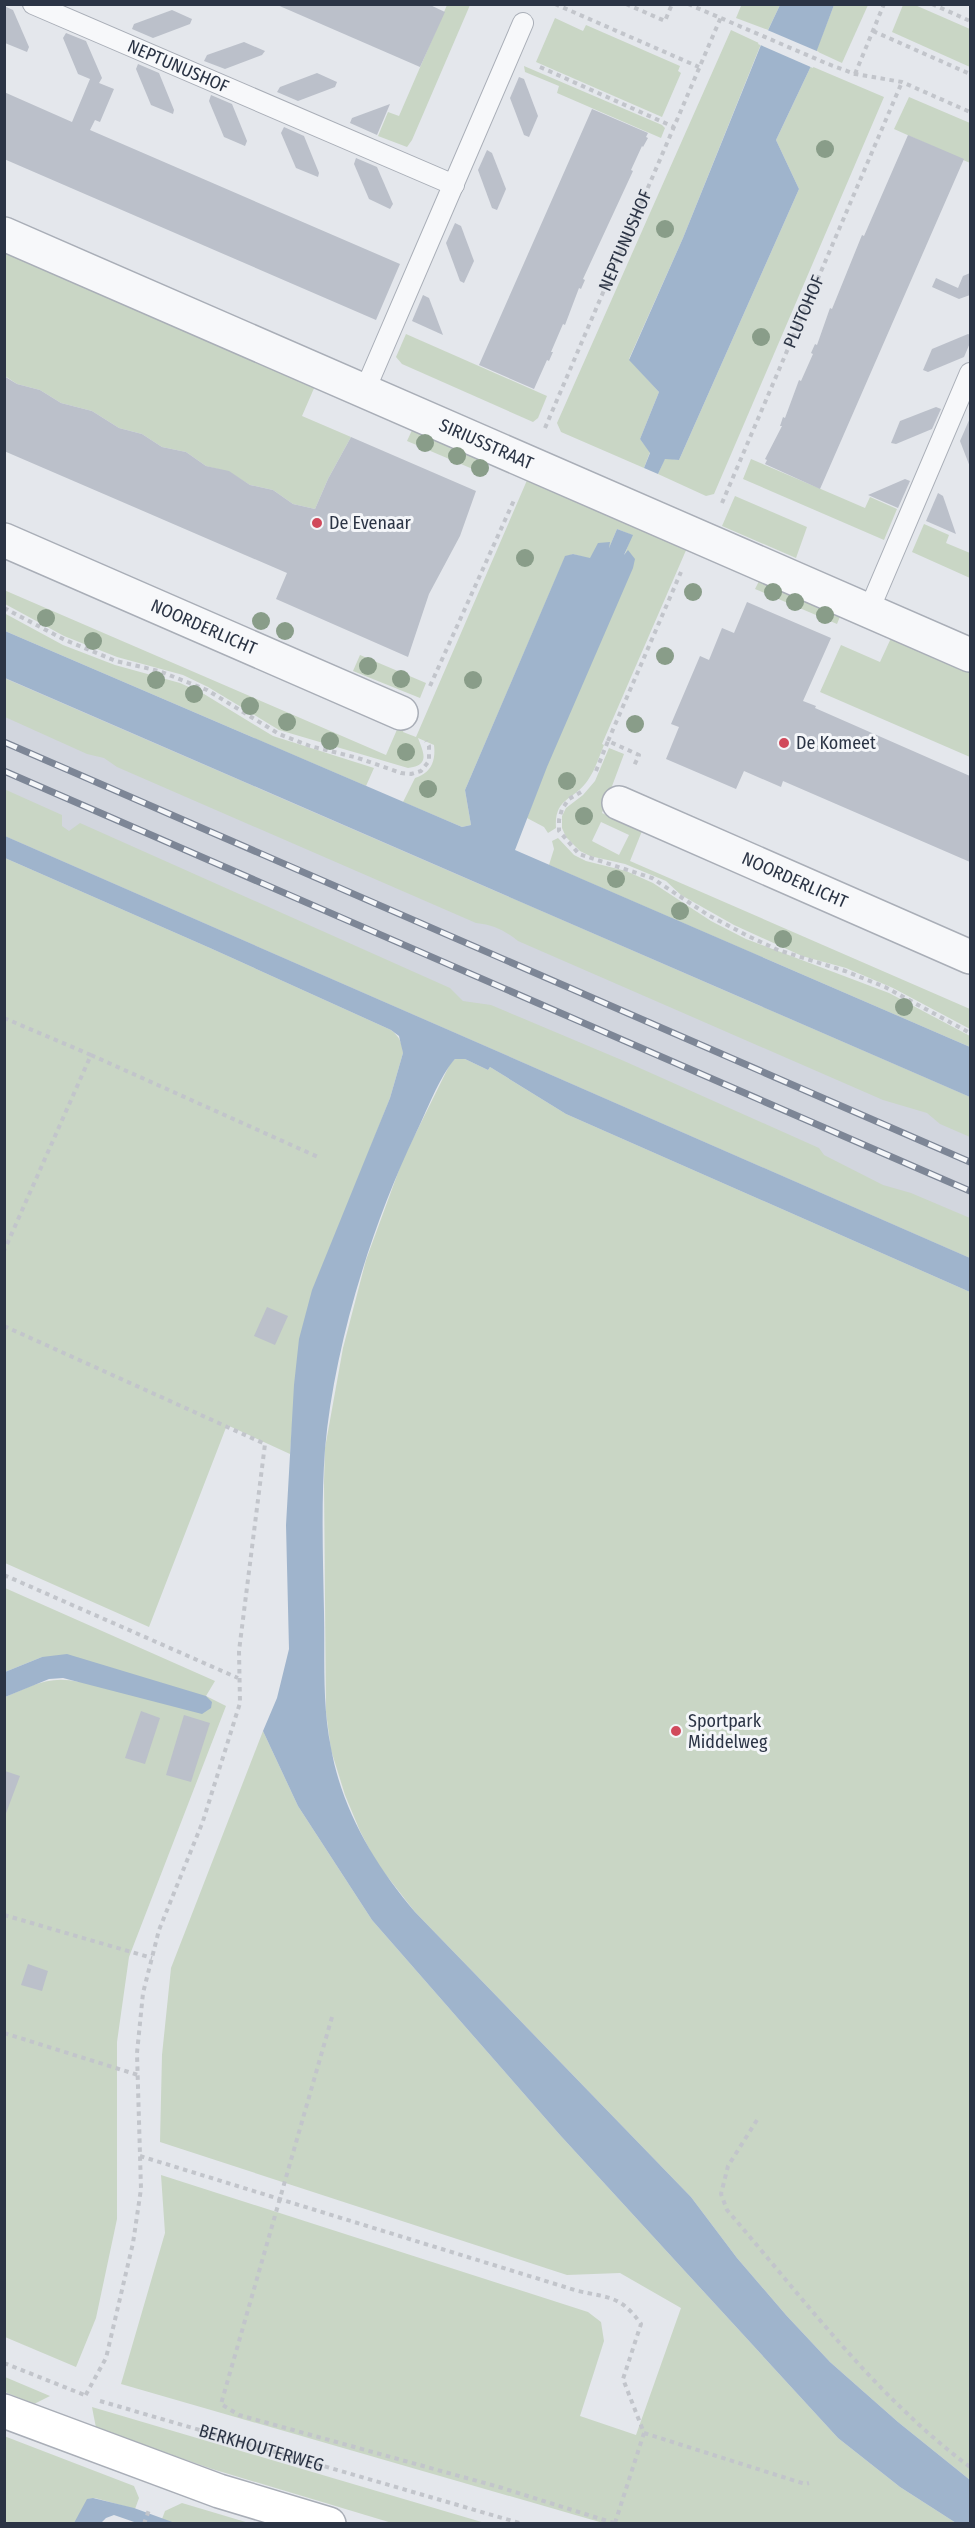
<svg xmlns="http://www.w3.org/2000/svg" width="975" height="2528" viewBox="0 0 975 2528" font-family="'Fira Sans Condensed',sans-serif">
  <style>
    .built { fill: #d2d6de }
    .green { fill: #c9d6c5; fill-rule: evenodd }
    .water { fill: #9fb4cc }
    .pier { fill: #e4e7ec }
    .building { fill: #bbc0ca }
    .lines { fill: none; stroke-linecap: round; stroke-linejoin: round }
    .lane-casing { stroke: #a9aeb7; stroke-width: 22 }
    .street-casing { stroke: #a9aeb7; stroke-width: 36 }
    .secondary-casing { stroke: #a9aeb7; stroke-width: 36 }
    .path { stroke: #c2c5cb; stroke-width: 4; stroke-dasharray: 4.5 4.5; stroke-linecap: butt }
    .lane { stroke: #f7f8fa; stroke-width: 20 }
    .street { stroke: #f7f8fa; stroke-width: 33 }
    .secondary { stroke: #fff; stroke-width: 33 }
    .rail-casing { stroke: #7d8696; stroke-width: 7 }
    .rail { stroke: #f4f6f9; stroke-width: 4.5; stroke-dasharray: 14; stroke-linecap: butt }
    .tree { fill: #899d89 }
    .poi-dot { fill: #d1495b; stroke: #f4f6f9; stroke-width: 2 }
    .labels { text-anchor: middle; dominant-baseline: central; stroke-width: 6; stroke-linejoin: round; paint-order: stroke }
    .street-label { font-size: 18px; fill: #2b3445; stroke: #f4f6f9 }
    .poi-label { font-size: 18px; fill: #2b3445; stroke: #f4f6f9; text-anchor: start }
  </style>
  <rect width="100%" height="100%" fill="#e4e7ec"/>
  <path class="built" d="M 5,678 L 970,1097 L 970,1258 L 5,836 Z"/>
  <g class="green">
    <path d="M 447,5 L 470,5 L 412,140 L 407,147 L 378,136 L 388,112 L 399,116 Z"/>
    <path d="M 738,5 L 780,5 L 768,30 L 736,18 L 741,6 Z"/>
    <path d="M 834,5 L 868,5 L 842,63 L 816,51 Z"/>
    <path d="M 903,5 L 915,5 L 970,29 L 970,67 L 892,32 Z"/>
    <path d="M 555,18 L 583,31 L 586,25 L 680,66 L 678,71 L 681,73 L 662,117 L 536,62 Z"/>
    <path d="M 731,30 L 761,44 L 683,238 L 629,359 L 659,392 L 640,439 L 650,452 L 644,468 L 561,432 L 557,423 Z"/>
    <path d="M 524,66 L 662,125 L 665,128 L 661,138 L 557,93 L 559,86 L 525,72 Z"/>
    <path d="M 811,66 L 884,97 L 714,494 L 706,496 L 658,474 L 665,458 L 679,460 L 799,189 L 776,140 Z"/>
    <path d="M 909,97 L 970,123 L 970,163 L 894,129 Z"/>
    <path d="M 4,251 L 315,386 L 302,416 L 351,437 L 328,479 L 315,509 L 293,504 L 273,490 L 250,485 L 229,472 L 206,466 L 186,452 L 162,447 L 142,434 L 119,428 L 92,411 L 61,403 L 40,390 L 17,384 L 5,376 Z"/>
    <path d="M 406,334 L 547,396 L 538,418 L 533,422 L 402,364 L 396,357 Z"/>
    <path d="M 413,428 L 488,460 L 482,473 L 407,441 Z"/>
    <path d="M 751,459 L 865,508 L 870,497 L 897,509 L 884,540 L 743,479 Z"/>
    <path d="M 528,478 L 687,548 L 602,744 L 604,745 C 599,757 595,770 588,780 C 574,801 554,797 556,828 L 548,833 L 544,827 L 527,818 L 632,535 L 617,529 L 609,548 L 607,548 L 609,543 L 590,559 L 573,554 L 565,557 L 465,790 L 471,825 L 462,827 L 403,802 L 415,778 C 431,773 436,761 434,745 L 418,738 C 424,754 430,765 408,768 L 279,730 L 208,687 L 183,675 L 117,657 L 64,636 L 5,604 L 4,590 L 386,755 L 399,725 L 404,729 L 403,732 L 416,737 Z"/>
    <path d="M 735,496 L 807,527 L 796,558 L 722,526 Z"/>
    <path d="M 924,524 L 949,535 L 946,543 L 970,553 L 970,578 L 912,552 Z"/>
    <path d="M 760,579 L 841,614 L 837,624 L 755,589 Z"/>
    <path d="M 4,613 L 63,645 L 115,665 L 180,683 L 204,694 L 273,736 L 374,768 L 366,786 L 5,631 Z"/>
    <path d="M 892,636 L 970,671 L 970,757 L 820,692 L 841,645 L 880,662 Z"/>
    <path d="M 360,655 L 426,683 L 420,698 L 353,671 Z"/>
    <path d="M 4,678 L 970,1097 L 970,1137 L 940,1124 L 927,1113 L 883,1100 L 518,941 C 504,930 494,925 476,923 L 117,767 L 104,758 L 87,754 L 5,717 Z"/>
    <path d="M 609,748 L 624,754 L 602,813 L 642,831 L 630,861 L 970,1009 L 970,1029 L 893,988 L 846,968 L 802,956 L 734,925 L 681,895 L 666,881 L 625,864 L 590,856 L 580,851 L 566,837 L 562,828 L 562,816 L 566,808 L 583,795 L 595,781 ZM 601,822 L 629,835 L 619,855 L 592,841 Z"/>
    <path d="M 4,789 L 62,815 L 62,826 L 69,831 L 80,823 L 450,988 L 463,1001 L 491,1005 L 624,1061 L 819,1148 L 824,1155 L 883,1185 L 911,1193 L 970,1218 L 970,1258 L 5,836 Z"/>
    <path d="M 558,838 L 574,855 L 586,861 L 626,871 L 653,883 L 711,921 L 746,939 L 889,993 L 970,1036 L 970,1047 L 549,865 L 554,849 L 552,841 Z"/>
    <path d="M 5,858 L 210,948 L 391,1030 C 400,1037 402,1043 403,1053 L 390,1098 L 343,1217 L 292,1428 L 290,1454 L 227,1425 L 149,1627 L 5,1563 Z"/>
    <path d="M 455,1059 L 465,1059 L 488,1070 L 490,1067 L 566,1114 L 970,1292 L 970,2480 L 898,2422 L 830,2362 L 786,2315 L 737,2258 L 691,2197 L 415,1912 L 376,1862 L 360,1831 L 345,1795 L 331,1750 L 326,1712 L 324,1482 L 325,1448 L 343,1348 L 366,1260 L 403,1159 L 450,1064 Z"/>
    <path d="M 5,1588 L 215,1681 L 206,1696 L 226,1706 L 129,1957 L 117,2042 L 117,2219 L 96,2318 L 76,2367 L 5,2337 L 5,1697 C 32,1686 49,1675 79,1682 L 42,1657 L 5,1672 Z"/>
    <path d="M 263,1731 L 298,1806 L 372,1920 L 560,2135 L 838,2438 L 900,2487 L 956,2523 L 603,2523 L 121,2384 L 165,2233 L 161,2175 L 588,2312 L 601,2322 L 604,2341 L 580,2416 L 636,2435 L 681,2308 L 620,2273 L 567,2275 L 160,2142 L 162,2055 L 171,1968 Z"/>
    <path d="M 4,2377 L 5,2377 L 50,2396 L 34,2404 L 5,2392 Z"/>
    <path d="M 92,2407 L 485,2523 L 392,2523 L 212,2469 L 96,2428 Z"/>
    <path d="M 4,2436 L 134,2486 L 139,2498 L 135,2509 L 95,2498 L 88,2499 L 75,2523 L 5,2523 Z"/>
    <path d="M 182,2503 L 249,2523 L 175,2524 L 162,2519 L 165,2511 Z"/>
  </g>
  <g class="water">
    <path d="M 780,5 L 834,5 L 811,66 L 776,140 L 799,189 L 679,460 L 665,459 L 658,474 L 644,468 L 650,453 L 640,439 L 659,392 L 629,360 L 683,238 L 761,45 Z"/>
    <path d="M 617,529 L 633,535 L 624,555 L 628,550 L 635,559 L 633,568 L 547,767 L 515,850 L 970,1047 L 970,1097 L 5,678 L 5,631 L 462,827 L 471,825 L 465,790 L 565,556 L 573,554 L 590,558 L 598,543 L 610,542 L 609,548 Z"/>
    <path d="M 5,836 L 970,1258 L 970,1292 L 566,1114 L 490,1067 L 488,1070 L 465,1059 L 455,1059 C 440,1075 425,1115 415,1135 C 371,1227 334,1347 325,1449 C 321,1503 323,1558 324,1612 C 325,1658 322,1704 331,1748 C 342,1810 375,1865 415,1912 L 691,2197 L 737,2258 L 786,2315 L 830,2362 L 898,2422 L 970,2480 L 970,2523 L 956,2523 L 900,2487 L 838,2438 L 560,2135 L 372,1920 L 298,1806 L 263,1731 L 277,1698 L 289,1649 L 286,1525 L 294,1385 L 299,1339 L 312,1290 L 390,1098 L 403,1053 L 399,1036 L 391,1030 L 210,948 L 5,858 Z"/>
    <path d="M 67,1654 L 206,1696 L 212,1702 L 211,1708 L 202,1714 L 63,1678 L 49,1679 L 5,1697 L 5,1672 L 42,1657 Z"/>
    <path d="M 93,2498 L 134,2508 L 175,2523 L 137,2523 L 114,2515 L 106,2518 L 101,2523 L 74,2523 L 87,2499 Z"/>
  </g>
  <path class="pier" d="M 765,29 L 819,52 L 813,68 L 758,44 Z"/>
  <g class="building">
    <path d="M 275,4 L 428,4 L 445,12 L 420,67 Z"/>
    <path d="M 4,6 L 13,10 L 29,47 L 27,52 L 5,43 Z"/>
    <path d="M 172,10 L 192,19 L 190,24 L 153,38 L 132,29 L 134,24 Z"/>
    <path d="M 66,33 L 86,41 L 102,78 L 99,83 L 114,89 L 100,122 L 95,120 L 90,130 L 400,264 L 376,320 L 4,159 L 4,92 L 72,122 L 90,79 L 78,74 L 63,38 Z"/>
    <path d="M 244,42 L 265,51 L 262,55 L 225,69 L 204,61 L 207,55 Z"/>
    <path d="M 138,64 L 159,73 L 174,110 L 173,114 L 151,105 L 136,69 Z"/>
    <path d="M 317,73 L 337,82 L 335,87 L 298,101 L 277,92 L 280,87 Z"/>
    <path d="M 519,77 L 524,79 L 538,116 L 529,137 L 524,135 L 510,98 Z"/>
    <path d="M 211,95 L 232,104 L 247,141 L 245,146 L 224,137 L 209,101 Z"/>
    <path d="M 390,104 L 377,135 L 350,123 L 352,118 Z"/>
    <path d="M 592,109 L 648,133 L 646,137 L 648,138 L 643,147 L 642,146 L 631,170 L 633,171 L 583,279 L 585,280 L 581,289 L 579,288 L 565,325 L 563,324 L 551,352 L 553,352 L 549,361 L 547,360 L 534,389 L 479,365 Z"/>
    <path d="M 284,127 L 304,136 L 319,173 L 318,177 L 296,168 L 281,133 Z"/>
    <path d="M 908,135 L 964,159 L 820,489 L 765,464 L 767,460 L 765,459 L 782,426 L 780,426 L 783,417 L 785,418 L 799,380 L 801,381 L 813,354 L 811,353 L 815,344 L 817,345 L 830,308 L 832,309 L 862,235 L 864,236 Z"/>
    <path d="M 487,150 L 492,153 L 506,189 L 497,210 L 492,208 L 478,170 Z"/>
    <path d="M 356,158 L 377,167 L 393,204 L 390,209 L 369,199 L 354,164 Z"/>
    <path d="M 455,223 L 461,226 L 474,261 L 464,283 L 460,281 L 446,243 Z"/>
    <path d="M 970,273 L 970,295 L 959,299 L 932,287 L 936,278 L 958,288 L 963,276 Z"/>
    <path d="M 423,295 L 429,298 L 443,335 L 412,321 Z"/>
    <path d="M 968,334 L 970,335 L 970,343 L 964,357 L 928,372 L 923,370 L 932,349 Z"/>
    <path d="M 4,376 L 17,384 L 40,390 L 61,403 L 92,411 L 119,428 L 142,434 L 162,447 L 186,452 L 206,466 L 229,471 L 250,485 L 273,490 L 293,504 L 315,509 L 328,479 L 351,437 L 476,491 L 460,536 L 429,594 L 408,657 L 276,599 L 287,573 L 4,451 Z"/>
    <path d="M 936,407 L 941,409 L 932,429 L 896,444 L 891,443 L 900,421 Z"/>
    <path d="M 970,418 L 970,467 L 960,441 Z"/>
    <path d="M 905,479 L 910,481 L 898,508 L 868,495 Z"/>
    <path d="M 938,493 L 943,496 L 956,534 L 926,521 Z"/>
    <path d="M 747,602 L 831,638 L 803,701 L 816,706 L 815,708 L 970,776 L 970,862 L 783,781 L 781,787 L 744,771 L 736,789 L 666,759 L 679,727 L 671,724 L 700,656 L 709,660 L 722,628 L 734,633 Z"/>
    <path d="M 267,1307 L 288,1316 L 275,1345 L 254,1336 Z"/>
    <path d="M 141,1711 L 160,1718 L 145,1764 L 125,1758 Z"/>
    <path d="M 184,1715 L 210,1723 L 191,1782 L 166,1775 Z"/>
    <path d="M 5,1771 L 20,1776 L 5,1816 Z"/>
    <path d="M 28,1964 L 48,1971 L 42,1991 L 21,1985 Z"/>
  </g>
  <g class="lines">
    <defs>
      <g id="lane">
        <path id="s4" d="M 33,4 L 454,185"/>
        <path d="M 365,390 L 523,23"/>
        <path d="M 869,610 L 970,373"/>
      </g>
      <g id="street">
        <path id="s5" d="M 4,234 L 970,655"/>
        <path id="s6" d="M 4,540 L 401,713"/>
        <path id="s7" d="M 619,803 L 970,957"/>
      </g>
      <path id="secondary" d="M 4,2411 L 219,2491 L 329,2524"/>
    </defs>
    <use href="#lane" class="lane-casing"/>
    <use href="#street" class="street-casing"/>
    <use href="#secondary" class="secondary-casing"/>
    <g class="path">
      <path d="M 555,4 L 699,67"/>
      <path d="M 626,4 L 665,21 L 672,4"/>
      <path d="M 688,4 L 828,64 L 855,74 L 902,82 L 970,112"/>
      <path d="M 932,4 L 970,21"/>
      <path d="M 873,31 L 970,74"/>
      <path d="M 540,67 L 674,127"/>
      <path d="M 855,74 L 884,4"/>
      <path id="s1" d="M 545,428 L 721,17"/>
      <path id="s2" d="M 722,503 L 902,82"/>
      <path d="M 4,608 L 65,640 L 116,661 L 159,671 L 207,690 L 279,734 L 310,746 L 358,758 L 401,773 L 411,774 L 421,771 L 429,761 L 429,746 L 426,741"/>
      <path d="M 430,686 L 515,498"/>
      <path d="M 608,741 L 681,572"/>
      <path d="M 596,771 L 608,741 L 639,755 L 633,768"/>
      <path d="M 581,792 L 569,799 L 562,809 L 559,820 L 559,831 L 579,854 L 652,878 L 708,915 L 748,936 L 778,950 L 845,971 L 885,987 L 970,1033"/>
      <path d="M 4,1018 L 91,1055 L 4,1251"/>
      <path d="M 91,1055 L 318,1157"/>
      <path d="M 4,1326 L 265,1444 L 239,1651 L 240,1703 L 203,1821 L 159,1930 L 143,1993 L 137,2053 L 141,2189 L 133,2243 L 106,2358 L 84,2398"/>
      <path d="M 4,1575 L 238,1678"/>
      <path d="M 4,1915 L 152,1958"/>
      <path d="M 332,2017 L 221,2404 L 239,2415 L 499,2487 L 617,2524"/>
      <path d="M 4,2033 L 138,2075"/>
      <path d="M 757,2120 L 728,2166 L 721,2194 L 727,2210 C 803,2298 876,2397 970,2467"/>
      <path d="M 140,2156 L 578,2291 C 610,2298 621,2296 641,2324 L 623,2379 L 644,2433 L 615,2523"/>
      <path d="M 4,2363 L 87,2396"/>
      <path id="s3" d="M 100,2401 L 523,2524"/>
      <path d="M 644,2433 L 805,2484 L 809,2483"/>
      <path d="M 144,2524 L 150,2507"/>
    </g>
    <use href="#lane" class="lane"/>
    <use href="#street" class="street"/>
    <use href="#secondary" class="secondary"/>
    <defs>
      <g id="rail">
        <path d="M 4,742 L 970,1162"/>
        <path d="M 4,771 L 970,1191"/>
      </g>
    </defs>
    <use href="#rail" class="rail-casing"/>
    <use href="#rail" class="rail"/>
  </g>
  <g class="tree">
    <circle cx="825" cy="149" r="9"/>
    <circle cx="665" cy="229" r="9"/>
    <circle cx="761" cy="337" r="9"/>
    <circle cx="425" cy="443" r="9"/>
    <circle cx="457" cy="456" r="9"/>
    <circle cx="480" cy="468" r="9"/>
    <circle cx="525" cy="558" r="9"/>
    <circle cx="693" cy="592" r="9"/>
    <circle cx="773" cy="592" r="9"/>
    <circle cx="795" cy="602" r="9"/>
    <circle cx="825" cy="615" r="9"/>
    <circle cx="46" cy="618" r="9"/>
    <circle cx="261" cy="621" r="9"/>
    <circle cx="285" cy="631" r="9"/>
    <circle cx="93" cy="641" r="9"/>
    <circle cx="665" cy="656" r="9"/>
    <circle cx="368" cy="666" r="9"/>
    <circle cx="401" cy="679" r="9"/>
    <circle cx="156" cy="680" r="9"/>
    <circle cx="473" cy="680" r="9"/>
    <circle cx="194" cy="694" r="9"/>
    <circle cx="250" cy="706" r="9"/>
    <circle cx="287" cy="722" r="9"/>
    <circle cx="635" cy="724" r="9"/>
    <circle cx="330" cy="741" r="9"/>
    <circle cx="406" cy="752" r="9"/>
    <circle cx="567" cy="781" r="9"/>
    <circle cx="428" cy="789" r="9"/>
    <circle cx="584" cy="816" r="9"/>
    <circle cx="616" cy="879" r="9"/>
    <circle cx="680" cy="911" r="9"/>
    <circle cx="783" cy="939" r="9"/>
    <circle cx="904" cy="1007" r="9"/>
  </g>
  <g class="poi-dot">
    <circle cx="317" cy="523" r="6"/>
    <circle cx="784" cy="743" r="6"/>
    <circle cx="676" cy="1731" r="6"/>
  </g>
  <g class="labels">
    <g class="street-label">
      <text stroke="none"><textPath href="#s4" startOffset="158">NEPTUNUSHOF</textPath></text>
      <text stroke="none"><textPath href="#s1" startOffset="204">NEPTUNUSHOF</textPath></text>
      <text stroke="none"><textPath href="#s2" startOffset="208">PLUTOHOF</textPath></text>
      <text stroke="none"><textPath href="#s5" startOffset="526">SIRIUSSTRAAT</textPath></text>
      <text stroke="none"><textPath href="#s6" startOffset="218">NOORDERLICHT</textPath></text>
      <text stroke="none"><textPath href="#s7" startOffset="192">NOORDERLICHT</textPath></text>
      <text stroke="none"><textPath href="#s3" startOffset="168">BERKHOUTERWEG</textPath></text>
    </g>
    <g class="poi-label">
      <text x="329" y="523">De Evenaar</text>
      <text x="796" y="743">De Komeet</text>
      <text x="688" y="1721">Sportpark<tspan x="688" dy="21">Middelweg</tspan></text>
    </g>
  </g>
  <rect width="975" height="2528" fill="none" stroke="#2b3445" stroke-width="12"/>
</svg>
